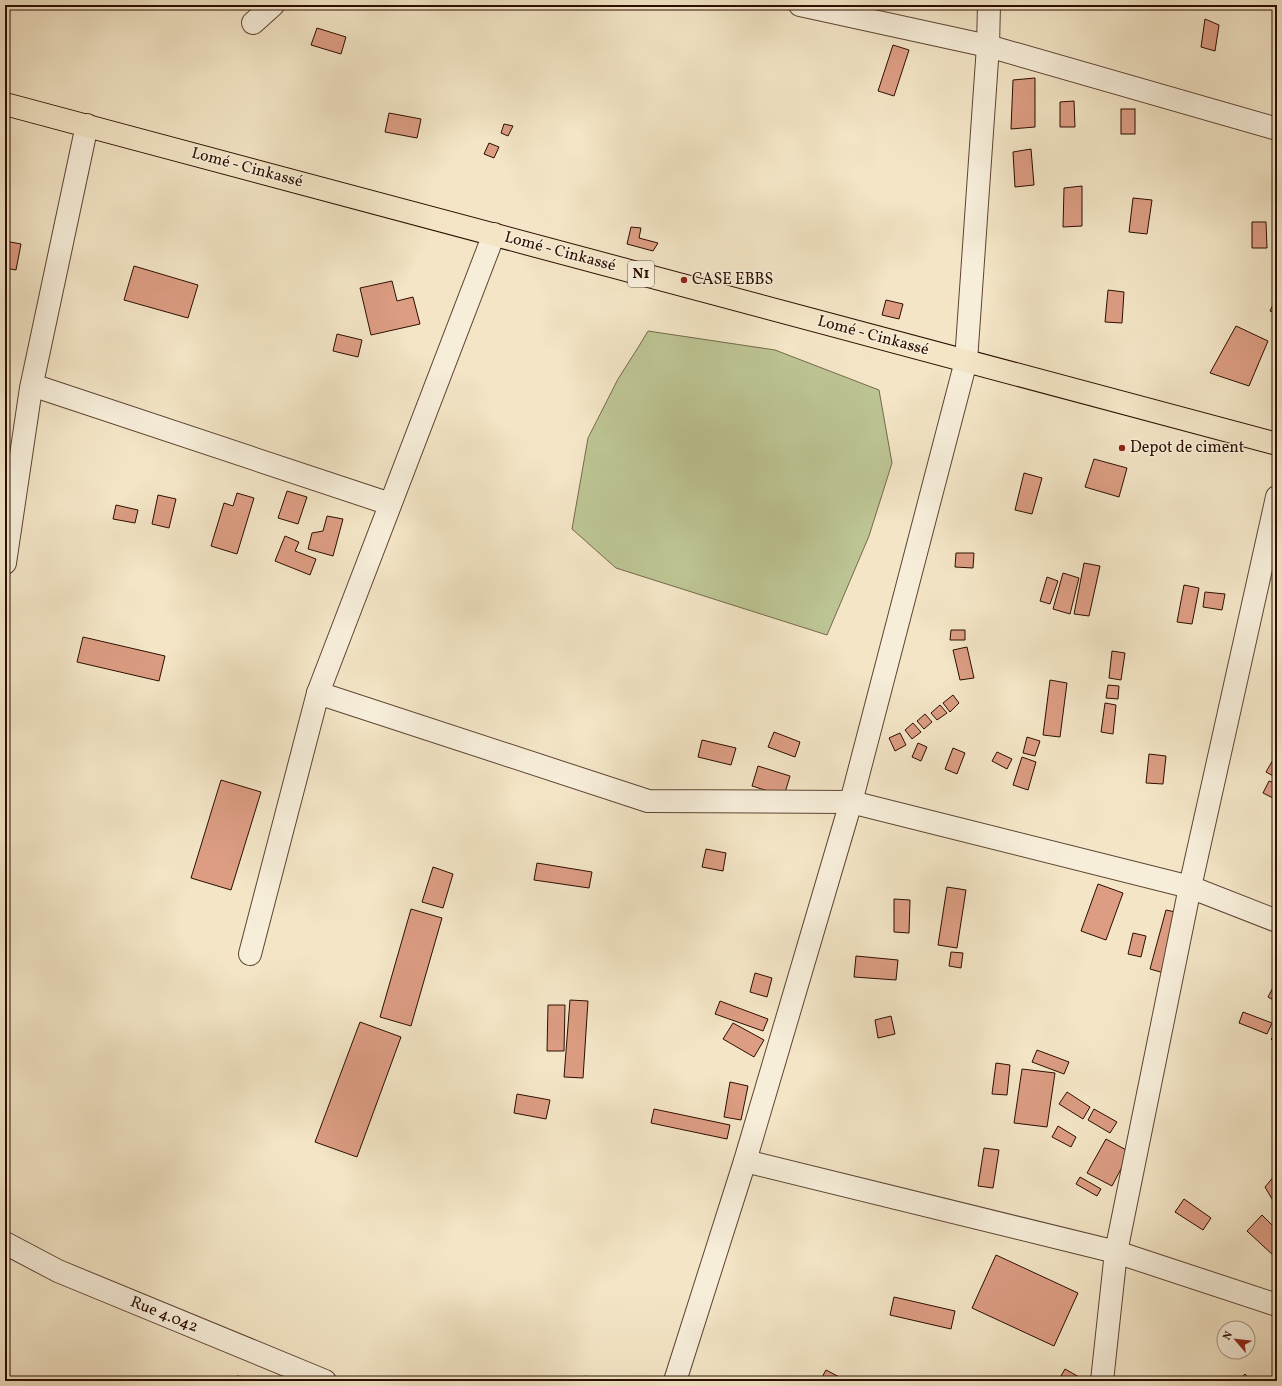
<svg xmlns="http://www.w3.org/2000/svg" width="1282" height="1386" viewBox="0 0 1282 1386" font-family="Vollkorn,serif">
  <style>
    .green { fill: #bdc493; stroke: #74694a }
    .building { fill: #dc9d83; stroke: #2c0e00 }
    .lines { fill: none; stroke-linecap: round; stroke-linejoin: round }
    .minor-casing { stroke: #5e4432; stroke-width: 24 }
    .highway-casing { stroke: #2c0e00; stroke-width: 24 }
    .minor { stroke: #f7eeda; stroke-width: 22 }
    .highway { stroke: #f3e5c6; stroke-width: 22 }
    .poi-dot { fill: #8f2418; stroke: #f7eeda; stroke-width: 1.5 }
    .labels { text-anchor: middle; dominant-baseline: central; stroke-width: 3; stroke-linejoin: round; paint-order: stroke }
    .shield { fill: #f7eeda; stroke: #695141; stroke-width: 1 }
    .shield-label { font-size: 15px; font-weight: bold; fill: #2c0e00 }
    .street-label { font-size: 16px; fill: #2c0e00; stroke: #f7eeda }
    .poi-label { font-size: 16px; fill: #2c0e00; stroke: #f7eeda; text-anchor: start }
  </style>
  <rect width="100%" height="100%" fill="#f3e5c6"/>
  <filter id="stains"><feTurbulence type="fractalNoise" baseFrequency=".005" numOctaves="4"/><feColorMatrix values="0 0 0 0 .2 0 0 0 0 .09 0 0 0 0 .02 0 0 0 .5 -.17"/></filter>
  <radialGradient id="worn" r=".72"><stop offset=".6" stop-color="#630" stop-opacity="0"/><stop offset="1" stop-color="#630" stop-opacity=".3"/></radialGradient>
  <path class="green" d="M 648,331 L 775,350 L 879,390 L 892,463 L 869,536 L 827,635 L 616,568 L 572,529 L 588,438 L 618,379 L 639,346 Z"/>
  <g class="building">
    <path d="M 1205,19 L 1219,25 L 1215,51 L 1201,47 Z"/>
    <path d="M 317,28 L 346,37 L 341,54 L 311,45 Z"/>
    <path d="M 893,45 L 909,50 L 894,96 L 878,91 Z"/>
    <path d="M 1035,78 L 1035,127 L 1011,129 L 1013,80 Z"/>
    <path d="M 1074,101 L 1075,127 L 1060,127 L 1060,102 Z"/>
    <rect x="1121" y="109" width="14" height="25"/>
    <path d="M 389,113 L 421,119 L 417,138 L 385,132 Z"/>
    <path d="M 504,124 L 513,126 L 508,136 L 501,133 Z"/>
    <path d="M 489,143 L 499,147 L 494,158 L 484,154 Z"/>
    <path d="M 1031,149 L 1034,185 L 1015,187 L 1013,152 Z"/>
    <path d="M 1082,186 L 1082,226 L 1063,227 L 1064,188 Z"/>
    <path d="M 1133,198 L 1152,200 L 1147,234 L 1129,232 Z"/>
    <path d="M 1252,222 L 1266,222 L 1267,248 L 1252,248 Z"/>
    <path d="M 631,227 L 641,228 L 639,238 L 658,243 L 653,251 L 627,244 Z"/>
    <path d="M 5,241 L 21,244 L 16,270 L 5,268 Z"/>
    <path d="M 134,266 L 198,285 L 188,318 L 124,300 Z"/>
    <path d="M 392,281 L 397,301 L 413,297 L 420,324 L 371,335 L 360,288 Z"/>
    <path d="M 1108,290 L 1124,292 L 1122,323 L 1105,322 Z"/>
    <path d="M 1277,296 L 1277,314 L 1270,311 Z"/>
    <path d="M 886,300 L 903,304 L 899,319 L 882,315 Z"/>
    <path d="M 1236,326 L 1268,341 L 1249,386 L 1210,373 Z"/>
    <path d="M 337,334 L 362,340 L 358,357 L 333,351 Z"/>
    <path d="M 1094,459 L 1127,468 L 1119,497 L 1085,487 Z"/>
    <path d="M 1024,473 L 1042,478 L 1032,514 L 1015,510 Z"/>
    <path d="M 287,491 L 307,497 L 298,524 L 278,518 Z"/>
    <path d="M 237,493 L 254,498 L 237,554 L 211,546 L 224,503 L 233,506 Z"/>
    <path d="M 158,495 L 176,499 L 169,528 L 152,524 Z"/>
    <path d="M 116,505 L 138,510 L 135,523 L 113,519 Z"/>
    <path d="M 327,516 L 343,519 L 333,556 L 308,549 L 312,533 L 323,531 Z"/>
    <path d="M 285,536 L 299,542 L 295,551 L 316,559 L 310,575 L 275,561 Z"/>
    <path d="M 956,553 L 974,553 L 973,568 L 955,567 Z"/>
    <path d="M 1084,563 L 1100,566 L 1089,616 L 1074,614 Z"/>
    <path d="M 1063,573 L 1079,578 L 1070,614 L 1053,609 Z"/>
    <path d="M 1047,577 L 1058,581 L 1050,604 L 1040,601 Z"/>
    <path d="M 1184,585 L 1199,588 L 1192,624 L 1177,622 Z"/>
    <path d="M 1205,592 L 1225,594 L 1222,610 L 1203,607 Z"/>
    <path d="M 951,630 L 965,630 L 965,640 L 950,640 Z"/>
    <path d="M 83,637 L 165,656 L 159,681 L 77,662 Z"/>
    <path d="M 967,647 L 974,678 L 960,680 L 953,650 Z"/>
    <path d="M 1112,651 L 1125,653 L 1121,680 L 1109,678 Z"/>
    <path d="M 1050,680 L 1067,683 L 1060,737 L 1043,735 Z"/>
    <path d="M 1108,685 L 1119,686 L 1118,699 L 1106,698 Z"/>
    <path d="M 953,695 L 959,703 L 950,712 L 943,703 Z"/>
    <path d="M 1105,703 L 1116,705 L 1113,734 L 1101,732 Z"/>
    <path d="M 940,705 L 947,713 L 937,720 L 931,713 Z"/>
    <path d="M 925,714 L 932,722 L 924,729 L 917,721 Z"/>
    <path d="M 913,723 L 921,732 L 912,739 L 905,730 Z"/>
    <path d="M 774,732 L 800,742 L 795,757 L 768,747 Z"/>
    <path d="M 900,733 L 906,745 L 895,751 L 889,738 Z"/>
    <path d="M 1027,737 L 1040,741 L 1035,756 L 1023,753 Z"/>
    <path d="M 702,740 L 736,748 L 731,765 L 698,757 Z"/>
    <path d="M 918,743 L 927,747 L 921,761 L 912,757 Z"/>
    <path d="M 953,748 L 965,753 L 957,774 L 945,769 Z"/>
    <path d="M 997,752 L 1012,759 L 1007,769 L 992,761 Z"/>
    <path d="M 1149,754 L 1166,756 L 1163,784 L 1146,783 Z"/>
    <path d="M 1022,757 L 1036,762 L 1028,790 L 1013,785 Z"/>
    <path d="M 1274,758 L 1277,759 L 1277,778 L 1266,772 Z"/>
    <path d="M 758,766 L 790,776 L 784,796 L 752,786 Z"/>
    <path d="M 221,780 L 261,792 L 231,890 L 191,878 Z"/>
    <path d="M 1269,781 L 1277,784 L 1277,800 L 1263,793 Z"/>
    <path d="M 706,849 L 726,853 L 723,871 L 702,867 Z"/>
    <path d="M 537,863 L 592,872 L 589,888 L 534,880 Z"/>
    <path d="M 433,867 L 453,874 L 443,908 L 422,902 Z"/>
    <path d="M 1098,884 L 1123,893 L 1106,940 L 1081,931 Z"/>
    <path d="M 947,887 L 966,890 L 957,948 L 938,945 Z"/>
    <path d="M 894,899 L 910,900 L 909,933 L 894,932 Z"/>
    <path d="M 411,909 L 442,918 L 411,1026 L 380,1017 Z"/>
    <path d="M 1166,910 L 1180,913 L 1164,973 L 1150,969 Z"/>
    <path d="M 1133,933 L 1146,936 L 1141,957 L 1128,954 Z"/>
    <path d="M 951,952 L 963,953 L 961,968 L 949,966 Z"/>
    <path d="M 856,956 L 898,960 L 896,980 L 854,977 Z"/>
    <path d="M 755,973 L 772,978 L 767,997 L 750,992 Z"/>
    <path d="M 1277,980 L 1277,1002 L 1268,997 Z"/>
    <path d="M 570,1000 L 588,1001 L 583,1078 L 564,1077 Z"/>
    <path d="M 720,1001 L 768,1019 L 763,1031 L 715,1014 Z"/>
    <path d="M 548,1005 L 565,1005 L 564,1051 L 547,1051 Z"/>
    <path d="M 1243,1012 L 1272,1023 L 1267,1034 L 1239,1023 Z"/>
    <path d="M 891,1016 L 895,1034 L 878,1038 L 875,1020 Z"/>
    <path d="M 360,1022 L 401,1037 L 357,1157 L 315,1142 Z"/>
    <path d="M 733,1023 L 764,1040 L 754,1057 L 723,1039 Z"/>
    <path d="M 1277,1034 L 1277,1045 L 1271,1039 Z"/>
    <path d="M 1037,1050 L 1069,1062 L 1064,1074 L 1032,1062 Z"/>
    <path d="M 996,1063 L 1010,1065 L 1007,1095 L 992,1094 Z"/>
    <path d="M 1022,1069 L 1055,1073 L 1047,1127 L 1014,1123 Z"/>
    <path d="M 730,1082 L 748,1086 L 741,1120 L 724,1117 Z"/>
    <path d="M 1067,1092 L 1090,1107 L 1083,1119 L 1059,1104 Z"/>
    <path d="M 517,1094 L 550,1100 L 546,1119 L 514,1113 Z"/>
    <path d="M 654,1109 L 730,1125 L 727,1139 L 651,1123 Z"/>
    <path d="M 1094,1109 L 1117,1122 L 1110,1133 L 1088,1120 Z"/>
    <path d="M 1058,1126 L 1076,1137 L 1071,1147 L 1052,1137 Z"/>
    <path d="M 1106,1139 L 1130,1152 L 1112,1186 L 1087,1173 Z"/>
    <path d="M 984,1148 L 999,1150 L 993,1188 L 978,1186 Z"/>
    <path d="M 1276,1174 L 1277,1200 L 1275,1204 L 1265,1187 Z"/>
    <path d="M 1080,1177 L 1101,1189 L 1097,1196 L 1076,1184 Z"/>
    <path d="M 1184,1199 L 1211,1218 L 1203,1230 L 1175,1212 Z"/>
    <path d="M 1262,1215 L 1277,1230 L 1277,1253 L 1274,1256 L 1247,1231 Z"/>
    <path d="M 996,1255 L 1078,1293 L 1054,1346 L 972,1308 Z"/>
    <path d="M 894,1297 L 955,1311 L 951,1329 L 890,1315 Z"/>
    <path d="M 1065,1369 L 1079,1377 L 1076,1381 L 1058,1381 Z"/>
    <path d="M 826,1370 L 847,1381 L 820,1381 Z"/>
    <path d="M 1245,1374 L 1252,1381 L 1238,1381 Z"/>
    <path d="M 237,1376 L 256,1379 L 256,1381 L 236,1381 Z"/>
    <path d="M 585,1376 L 602,1381 L 584,1381 Z"/>
    <path d="M 1166,1377 L 1168,1381 L 1157,1381 Z"/>
  </g>
  <g class="lines">
    <defs>
      <g id="minor">
        <path d="M 800,5 L 988,46 L 1277,129"/>
        <path d="M 253,23 L 273,5"/>
        <path d="M 32,385 L 390,504"/>
        <path d="M 5,563 L 31,388 L 87,125"/>
        <path d="M 318,693 L 648,801 L 851,802 L 1190,887 L 1277,921"/>
        <path d="M 250,954 L 318,693 L 494,234"/>
        <path d="M 745,1161 L 1116,1252 L 1277,1305"/>
        <path d="M 5,1243 L 58,1271 L 325,1381"/>
        <path d="M 675,1381 L 745,1161 L 851,802 L 966,361 L 988,46 L 989,5"/>
        <path d="M 1102,1381 L 1116,1252 L 1190,887 L 1277,497"/>
      </g>
      <path id="highway" d="M 5,104 L 1277,444"/>
    </defs>
    <use href="#minor" class="minor-casing"/>
    <use href="#highway" class="highway-casing"/>
    <use href="#minor" class="minor"/>
    <use href="#highway" class="highway"/>
  </g>
  <g class="poi-dot">
    <circle cx="684" cy="280" r="4"/>
    <circle cx="1122" cy="448" r="4"/>
  </g>
  <g class="labels">
    <rect class="shield" x="628" y="261" width="26" height="26" rx="3"/>
    <g class="shield-label">
      <text x="641" y="274">N1</text>
    </g>
    <g class="street-label">
      <text transform="translate(247 168) rotate(15)">Lomé - Cinkassé</text>
      <text transform="translate(560 252) rotate(15)">Lomé - Cinkassé</text>
      <text transform="translate(873 336) rotate(15)">Lomé - Cinkassé</text>
      <text transform="translate(164 1315) rotate(22)">Rue 4.042</text>
    </g>
    <g class="poi-label">
      <text x="692" y="280">CASE EBBS</text>
      <text x="1130" y="448">Depot de ciment</text>
    </g>
  </g>
  <rect width="1282" height="1386" fill="none" stroke="#f3e5c6" stroke-width="20"/>
  <rect x="6" y="6" width="1270" height="1374" fill="none" stroke="#2c0e00" stroke-width="2"/>
  <rect x="10" y="10" width="1262" height="1366" fill="none" stroke="#2c0e00"/>
  <g transform="translate(1236 1340) rotate(298)"><circle r="19" fill="#f7eeda" stroke="#a69483"/>
  <path d="M0-3L7 15L0 10L-7 15Z" fill="#8f2418"/>
  <text y="-6" font-size="11" font-weight="bold" text-anchor="middle" fill="#2c0e00">N</text>
  </g>
  <rect width="100%" height="100%" filter="url(#stains)"/>
  <rect width="100%" height="100%" fill="url(#worn)"/>
</svg>
